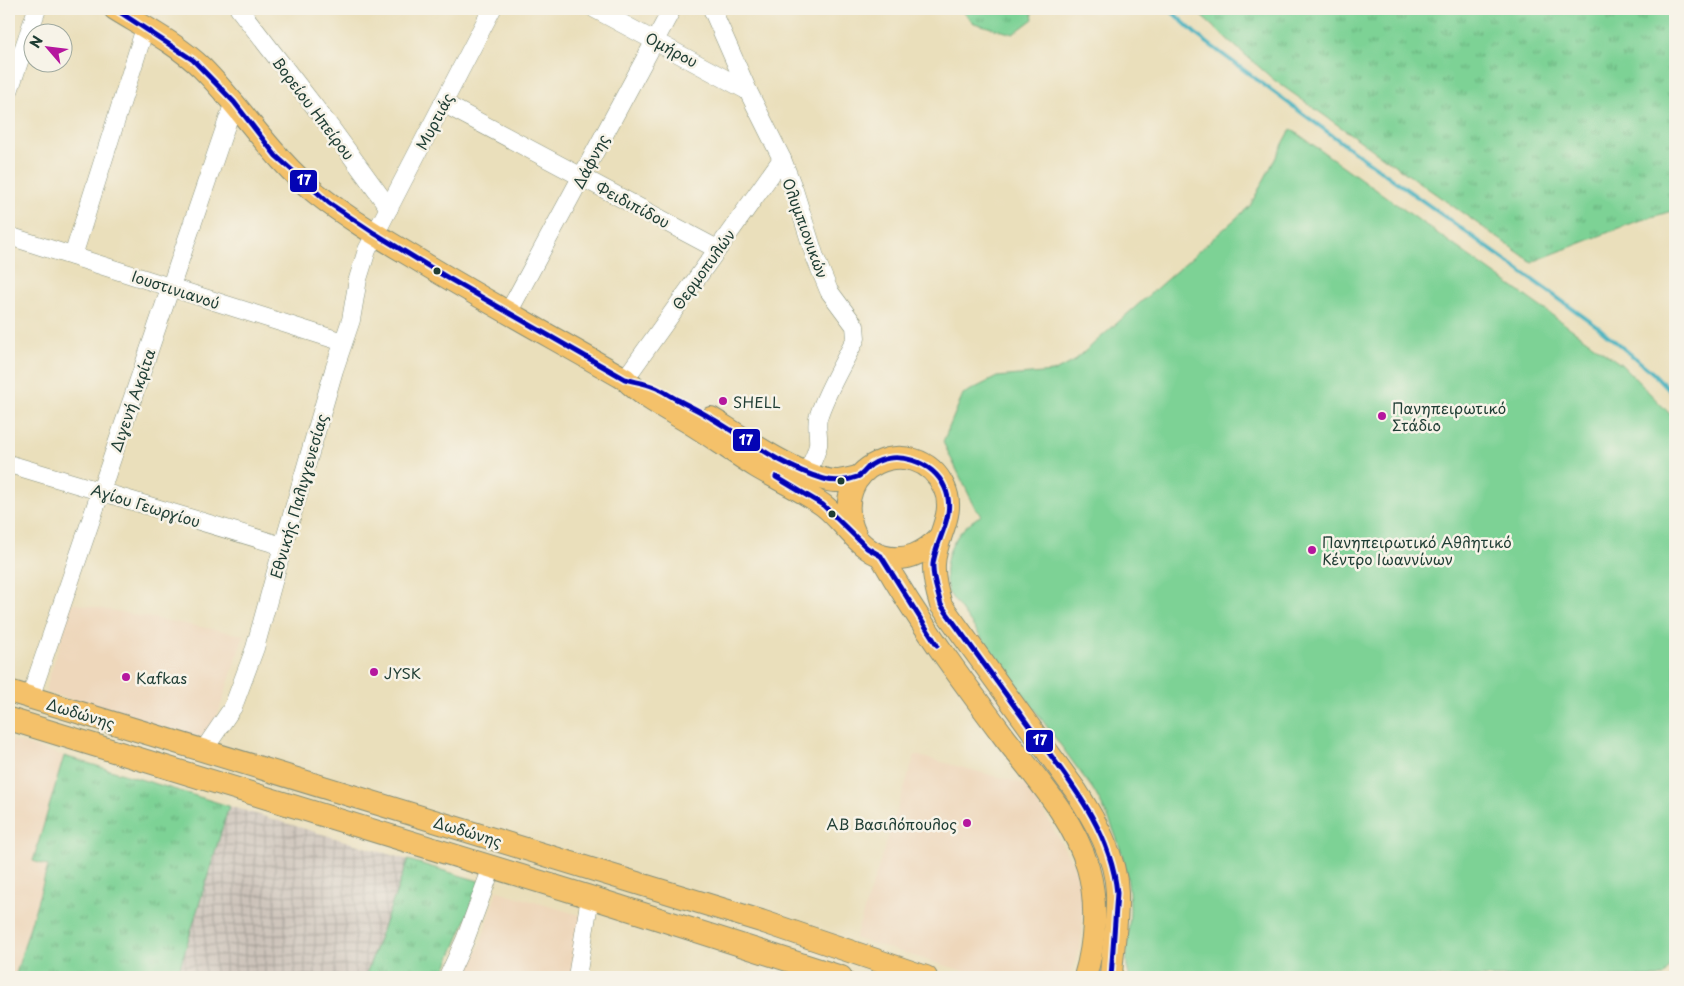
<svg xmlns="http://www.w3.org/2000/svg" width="1684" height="986" viewBox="0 0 1684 986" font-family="'Playpen Sans',sans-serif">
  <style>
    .built { fill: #eed7bb }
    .industrial { fill: url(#industrial-grid) }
    .grass { fill: url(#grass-tufts); stroke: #4e8864 }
    .pitch { fill: #7dd295; stroke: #4e8864 }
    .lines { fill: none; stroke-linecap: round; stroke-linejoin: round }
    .stream { stroke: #42b0be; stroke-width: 4 }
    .minor-casing { stroke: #848e78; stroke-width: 19 }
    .major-casing { stroke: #848e78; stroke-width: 24 }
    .minor { stroke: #fff; stroke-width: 18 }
    .major { stroke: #f4c16a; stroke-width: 22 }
    .bus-1-casing { stroke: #f7f3e8; stroke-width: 9 }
    .bus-1 { stroke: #0404b4; stroke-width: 5 }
    .bus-dot { fill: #1f3d34; stroke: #f7f3e8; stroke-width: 2 }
    .poi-dot { fill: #b5179e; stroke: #f7f3e8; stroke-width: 2 }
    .labels { text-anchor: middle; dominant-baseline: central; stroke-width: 5; stroke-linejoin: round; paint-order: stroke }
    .street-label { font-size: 15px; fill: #1f3d34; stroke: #f7f3e8 }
    .poi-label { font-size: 15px; fill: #1f3d34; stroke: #f7f3e8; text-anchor: start }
    .line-badge { stroke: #f7f3e8; stroke-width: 2 }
    .badge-label { font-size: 14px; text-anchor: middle; font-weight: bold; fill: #fff }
  </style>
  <defs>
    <pattern id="industrial-grid" width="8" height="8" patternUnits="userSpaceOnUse" patternTransform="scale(1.25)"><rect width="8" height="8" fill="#ccc2b9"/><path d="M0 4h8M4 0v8" fill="none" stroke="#a59f97"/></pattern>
    <pattern id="grass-tufts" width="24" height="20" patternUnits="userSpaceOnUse" patternTransform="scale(1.25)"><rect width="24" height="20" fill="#7dd295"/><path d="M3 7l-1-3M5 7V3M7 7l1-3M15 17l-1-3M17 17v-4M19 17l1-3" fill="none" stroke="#66ac7a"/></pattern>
  </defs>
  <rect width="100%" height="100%" fill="#f7f3e8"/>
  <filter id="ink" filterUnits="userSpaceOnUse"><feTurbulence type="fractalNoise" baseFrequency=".02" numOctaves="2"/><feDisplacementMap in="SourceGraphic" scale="10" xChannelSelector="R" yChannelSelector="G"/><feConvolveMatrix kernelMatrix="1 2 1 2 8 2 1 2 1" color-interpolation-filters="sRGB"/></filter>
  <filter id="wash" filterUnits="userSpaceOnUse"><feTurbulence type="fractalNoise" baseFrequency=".0096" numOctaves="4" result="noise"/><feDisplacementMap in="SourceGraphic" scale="20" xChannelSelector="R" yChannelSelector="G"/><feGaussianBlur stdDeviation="1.12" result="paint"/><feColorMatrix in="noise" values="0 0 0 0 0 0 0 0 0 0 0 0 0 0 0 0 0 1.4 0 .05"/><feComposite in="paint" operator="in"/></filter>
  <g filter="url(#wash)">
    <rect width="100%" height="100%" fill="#eadfbb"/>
    <g class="built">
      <path d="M 72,603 L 244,635 L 216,720 L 201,738 L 45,692 Z"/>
      <path d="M 9,739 L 64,756 L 33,861 L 48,866 L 15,977 L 9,977 Z"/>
      <path d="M 915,755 L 1025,784 L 1044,812 L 1075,868 L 1081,889 L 1083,906 L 1082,934 L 1080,947 L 1070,977 L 983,977 L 855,938 Z"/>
      <path d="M 497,891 L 583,916 L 572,977 L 463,977 L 480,946 Z"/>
    </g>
    <path class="industrial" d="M 229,806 L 408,860 L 365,977 L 177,977 Z"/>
    <g class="grass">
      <path d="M 960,9 L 1031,9 L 1033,19 L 1013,34 L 974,23 Z"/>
      <path d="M 1193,9 L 1675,9 L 1675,210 L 1635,222 L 1532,262 L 1274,80 Z"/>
      <path d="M 64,756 L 229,806 L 177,977 L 15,977 L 48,866 L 33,861 Z"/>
      <path d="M 408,860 L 482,882 L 442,977 L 365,977 Z"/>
    </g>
    <path class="pitch" d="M 1291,129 L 1622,365 L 1675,419 L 1675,959 L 1663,977 L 1130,977 C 1122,960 1130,928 1130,909 C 1129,865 1115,825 1092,788 L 948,592 C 940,561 953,530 982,515 L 976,509 L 943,442 L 963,394 L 997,377 L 1053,372 L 1074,361 L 1250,206 Z"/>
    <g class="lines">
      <path class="stream" d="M 1169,9 L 1198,36 L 1352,150 L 1598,327 L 1654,374 L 1675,396"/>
    </g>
  </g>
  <g filter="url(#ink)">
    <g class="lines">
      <defs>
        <g id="minor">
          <path d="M 239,9 L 331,128 L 389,208"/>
          <path d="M 595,9 L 748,91"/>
          <path d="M 712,9 L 748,91 L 782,159 L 794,190 L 815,257 L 829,291 L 855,326 L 856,338 L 853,344 C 841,368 826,392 818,418 C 816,427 819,435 818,445 C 816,455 811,464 807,473"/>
          <path d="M 9,91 L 37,9"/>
          <path d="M 443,103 L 717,249"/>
          <path d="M 9,236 L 343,342"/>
          <path d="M 73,256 L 145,28"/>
          <path d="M 508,313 L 672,9"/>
          <path d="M 625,379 L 782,159"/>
          <path d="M 9,464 L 283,546"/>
          <path d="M 30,698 L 234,102"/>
          <path d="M 203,751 L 233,707 L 255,648 L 283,546 L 334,370 L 351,320 L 358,279 L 367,250 L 492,9"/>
          <path d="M 448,977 L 465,940 L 492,867"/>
          <path d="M 577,977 L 590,897"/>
        </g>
        <g id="major">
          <path d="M 115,9 C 144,27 177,44 202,68 C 243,109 272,158 317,194 C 351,221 390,243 428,266 C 493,305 559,341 625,379 C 644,398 667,409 690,423 C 713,437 734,453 757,467 C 779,480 802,490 823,505 C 842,519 860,550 882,556 C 906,563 924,553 940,537"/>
          <path d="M 711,418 C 740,436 803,480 836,481 C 843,481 851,478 859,477"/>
          <path d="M 855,534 C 824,466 916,428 944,487 C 957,514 935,537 934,564 C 933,578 937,592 941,605 L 1076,791 C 1095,821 1116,856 1117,893 C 1118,922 1112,949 1111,977"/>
          <path d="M 881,556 C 917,620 961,679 1005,738 C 1036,778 1074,819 1088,868 C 1098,903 1095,943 1085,977"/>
          <path d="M 9,691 L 761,921 L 926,977"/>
          <path d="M 9,719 L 590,897 L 841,977"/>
        </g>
      </defs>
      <use href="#minor" class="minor-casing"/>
      <use href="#major" class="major-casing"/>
      <use href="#minor" class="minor"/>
      <use href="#major" class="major"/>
      <defs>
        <g id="bus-1">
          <path d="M 115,9 L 193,60 L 234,102 L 276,156 L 329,203 L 374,233 L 448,278 L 625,379 C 635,382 645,383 654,387 C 662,390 670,396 678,400 C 689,406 700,411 711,418 C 747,439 782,467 824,479 C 834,482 847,481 857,477 C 863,475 866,468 871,465 C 896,449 933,461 945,488 C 957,515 936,538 933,564 C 932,578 938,592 941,605 C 970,645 1000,686 1029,726 C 1066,777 1111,828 1117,893 L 1111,977"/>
          <path d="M 776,477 L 823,505 L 867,548 L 881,556 L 937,645"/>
        </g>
      </defs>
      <use href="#bus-1" class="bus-1-casing"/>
      <use href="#bus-1" class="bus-1"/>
    </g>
  </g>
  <g class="bus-dot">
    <circle cx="437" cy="271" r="4.5"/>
    <circle cx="841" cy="481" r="4.5"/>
    <circle cx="832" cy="514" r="4.5"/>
  </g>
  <g class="poi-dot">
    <circle cx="723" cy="401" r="5"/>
    <circle cx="1382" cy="416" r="5"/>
    <circle cx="1312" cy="550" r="5"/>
    <circle cx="374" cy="672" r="5"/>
    <circle cx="126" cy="677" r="5"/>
    <circle cx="967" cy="823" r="5"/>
  </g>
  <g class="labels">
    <g class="street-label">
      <text transform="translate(672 49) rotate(28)">Ομήρου</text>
      <text transform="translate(314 108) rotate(53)">Βορείου Ηπείρου</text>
      <text transform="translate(434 121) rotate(-62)">Μυρτιάς</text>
      <text transform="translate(590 161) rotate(-62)">Δάφνης</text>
      <text transform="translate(633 204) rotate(28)">Φειδιπίδου</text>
      <text transform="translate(806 228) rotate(70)">Ολυμπιονικών</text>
      <text transform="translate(703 269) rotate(-54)">Θερμοπυλών</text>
      <text transform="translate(176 289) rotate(18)">Ιουστινιανού</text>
      <text transform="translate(132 400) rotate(-71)">Διγενή Ακρίτα</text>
      <text transform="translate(298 496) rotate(-74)">Εθνικής Παλιγγενεσίας</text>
      <text transform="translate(146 505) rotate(17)">Αγίου Γεωργίου</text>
      <text transform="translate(81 713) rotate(17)">Δωδώνης</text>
      <text transform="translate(468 831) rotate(17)">Δωδώνης</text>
    </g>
    <g class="poi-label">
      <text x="733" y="401">SHELL</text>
      <text x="1392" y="407">Πανηπειρωτικό<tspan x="1392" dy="17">Στάδιο</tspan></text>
      <text x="1322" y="541">Πανηπειρωτικό Αθλητικό<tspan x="1322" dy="17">Κέντρο Ιωαννίνων</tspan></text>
      <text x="384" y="672">JYSK</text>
      <text x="136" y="677">Kafkas</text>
      <text x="957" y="823" text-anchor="end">ΑΒ Βασιλόπουλος</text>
    </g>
  </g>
  <g class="line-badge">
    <rect x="289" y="169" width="29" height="24" rx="5" fill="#0404b4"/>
    <rect x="732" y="428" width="29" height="24" rx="5" fill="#0404b4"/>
    <rect x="1025" y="729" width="29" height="24" rx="5" fill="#0404b4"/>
  </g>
  <g class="badge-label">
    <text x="304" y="185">17</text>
    <text x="746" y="445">17</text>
    <text x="1040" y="745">17</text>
  </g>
  <rect width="1684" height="986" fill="none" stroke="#f7f3e8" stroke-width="30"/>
  <g transform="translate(48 48) rotate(298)"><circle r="24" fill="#f7f3e8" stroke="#a1aaa0"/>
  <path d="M0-4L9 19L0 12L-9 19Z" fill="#b5179e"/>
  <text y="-8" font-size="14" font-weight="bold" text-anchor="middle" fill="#1f3d34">N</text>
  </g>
</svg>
